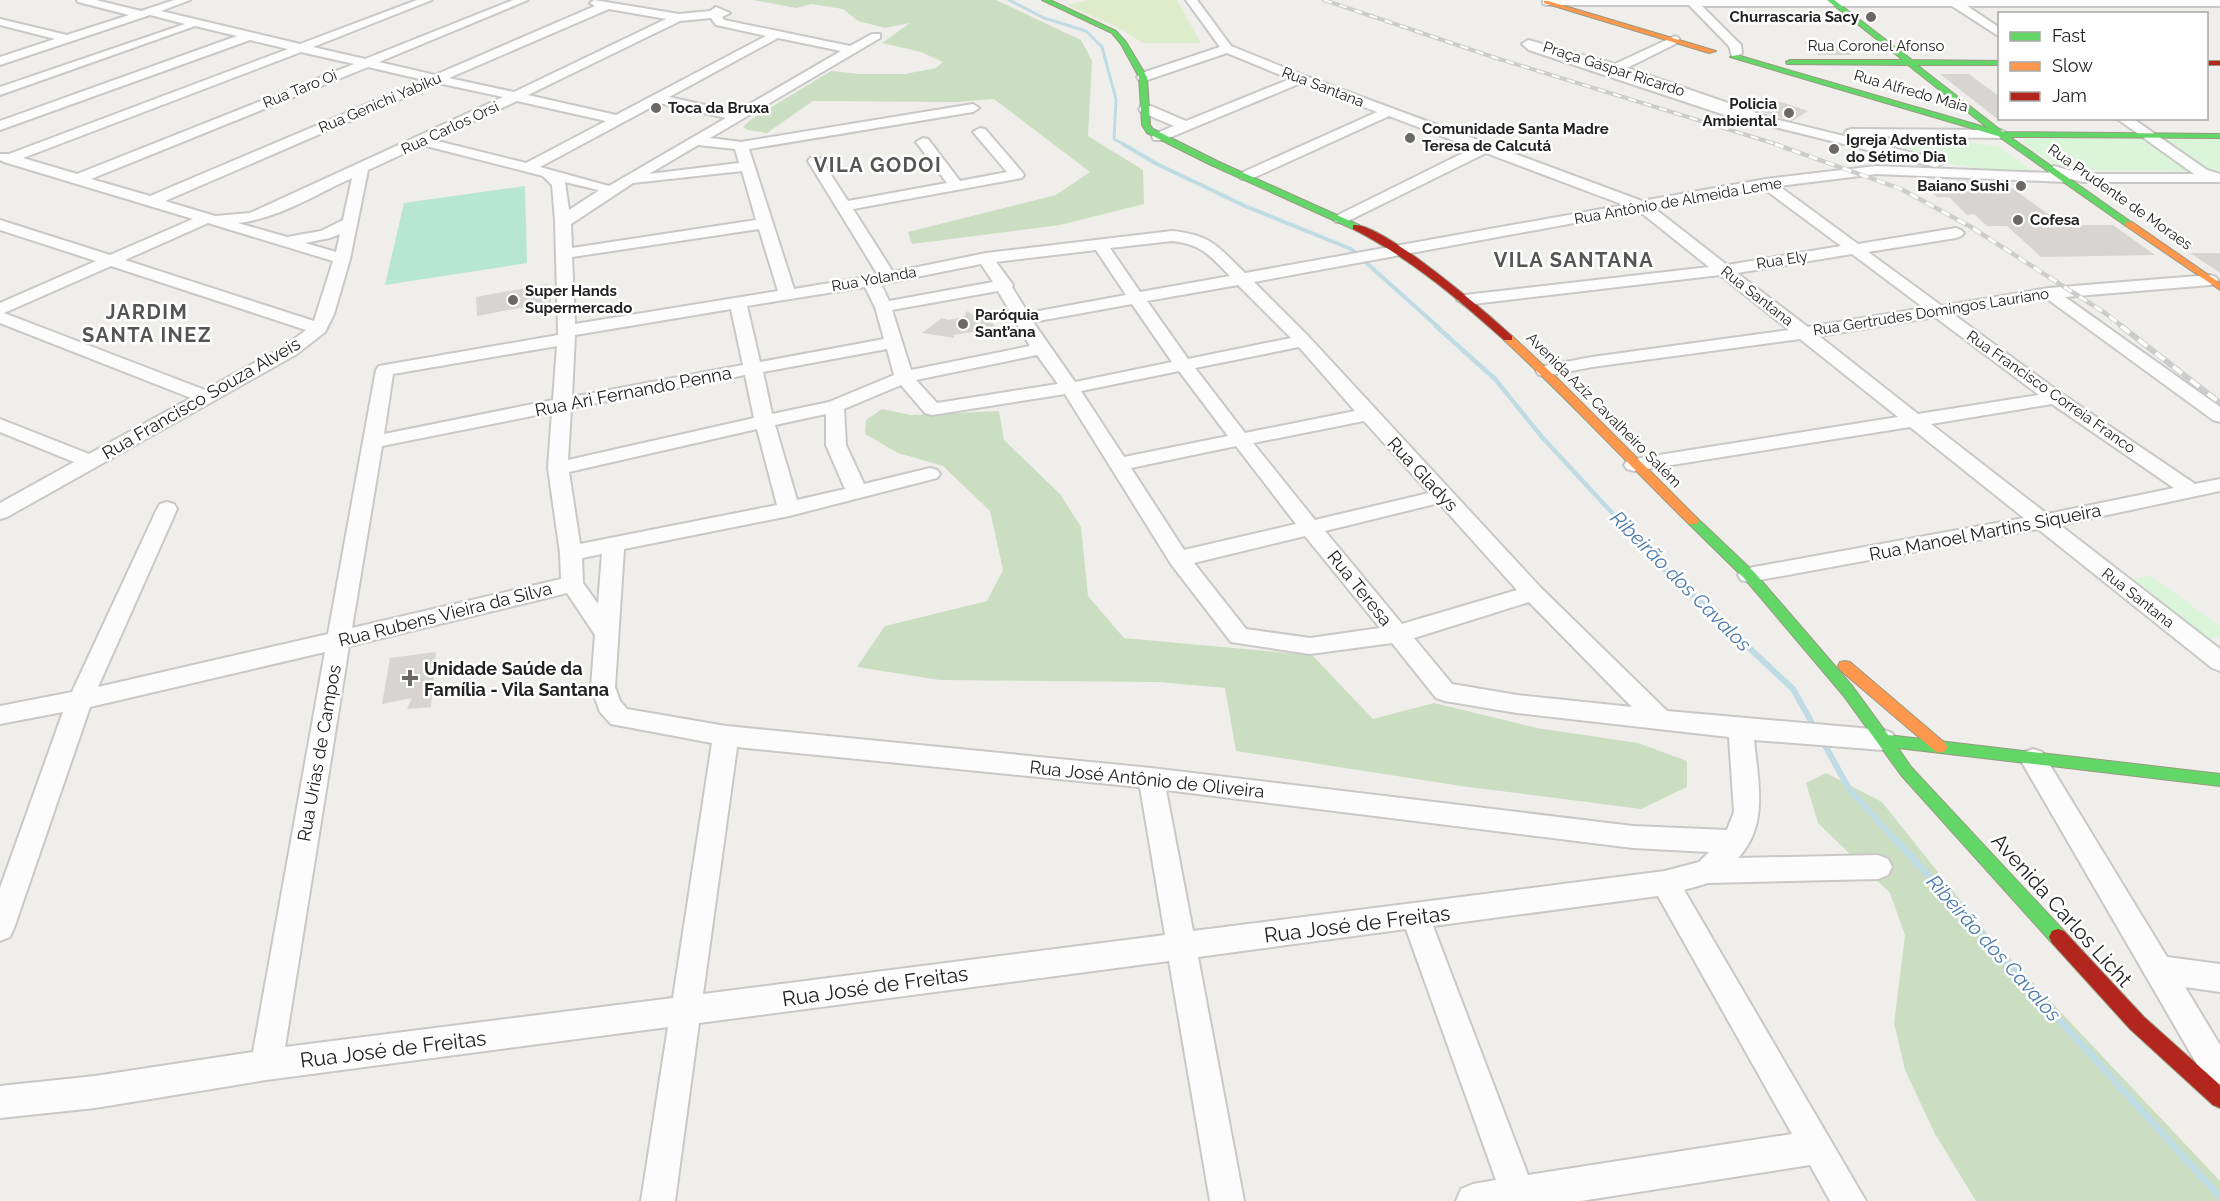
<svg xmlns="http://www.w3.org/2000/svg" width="2220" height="1201" viewBox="0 0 2220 1201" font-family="Raleway,sans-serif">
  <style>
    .grass { fill: #ddeccb }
    .forest { fill: #cbdec1 }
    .park { fill: #daf5da }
    .pitch { fill: #b7e6d2 }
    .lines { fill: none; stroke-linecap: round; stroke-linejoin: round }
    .stream-far4 { stroke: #bfdbe3; stroke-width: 3 }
    .stream-far3 { stroke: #bfdbe3; stroke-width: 4 }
    .stream-far2 { stroke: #bfdbe3; stroke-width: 4.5 }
    .stream-far1 { stroke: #bfdbe3; stroke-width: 6 }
    .stream { stroke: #bfdbe3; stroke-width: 7 }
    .building { fill: #d7d4d2 }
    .street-casing { stroke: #c9c8c7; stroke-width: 4 }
    .fast-casing { stroke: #999a82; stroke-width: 2 }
    .slow-casing { stroke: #999a82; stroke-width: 2 }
    .jam-casing { stroke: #999a82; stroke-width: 2 }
    .street { fill: #fdfcfc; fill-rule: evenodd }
    .fast { fill: #63d668; fill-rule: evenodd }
    .slow { fill: #ff974d; fill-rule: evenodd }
    .jam { fill: #b3261e; fill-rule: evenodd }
    .rail-far2-casing { stroke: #ccc; stroke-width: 4 }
    .rail-far1-casing { stroke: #ccc; stroke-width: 4.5 }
    .rail-casing { stroke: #ccc; stroke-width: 6 }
    .rail-far2 { stroke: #fff; stroke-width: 2; stroke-dasharray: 8; stroke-linecap: butt }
    .rail-far1 { stroke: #fff; stroke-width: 3; stroke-dasharray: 9; stroke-linecap: butt }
    .rail { stroke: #fff; stroke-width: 4; stroke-dasharray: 11; stroke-linecap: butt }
    .poi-dot { fill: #6a6968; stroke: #fff; stroke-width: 2 }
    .labels { text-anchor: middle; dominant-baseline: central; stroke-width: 5; stroke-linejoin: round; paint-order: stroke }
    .far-poi-label { font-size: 15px; font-weight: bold; fill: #222; stroke: #fff; text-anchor: start }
    .far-street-label { font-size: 15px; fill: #222; stroke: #fff }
    .street-label { font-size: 18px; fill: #222; stroke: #fff }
    .poi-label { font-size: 18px; font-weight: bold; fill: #222; stroke: #fff; text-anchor: start }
    .far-district-label { font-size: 20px; font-weight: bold; letter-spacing: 1.5px; fill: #555; stroke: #fff }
    .water-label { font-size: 20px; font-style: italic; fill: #4a7aab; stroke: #fff }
    .near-street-label { font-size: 21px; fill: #222; stroke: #fff }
  </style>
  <rect width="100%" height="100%" fill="#f0eeeb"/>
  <path class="grass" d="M 1088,0 L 1177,0 L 1201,43 L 1143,43 L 1117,27 L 1067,5 Z"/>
  <g class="forest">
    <path d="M 754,0 L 996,0 L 1081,40 L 1092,61 L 1088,136 L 1143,170 L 1144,204 L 1060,225 L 912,244 L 908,232 L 1056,195 L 1090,172 L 994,99 L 957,102 L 813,101 L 767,133 L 748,130 L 743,127 L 750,120 L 831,71 L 860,74 L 905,74 L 936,68 L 943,62 L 921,52 L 882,43 L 910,23 L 885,28 L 858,21 L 843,9 L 811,4 L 796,8 Z"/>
    <path d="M 882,409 L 911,415 L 999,411 L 1004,440 L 1060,494 L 1081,527 L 1088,596 L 1124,638 L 1312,655 L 1373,719 L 1434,703 L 1537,728 L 1638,743 L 1687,761 L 1687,787 L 1641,809 L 1461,786 L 1236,751 L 1225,688 L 1159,682 L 940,680 L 857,667 L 885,626 L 987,601 L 1003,570 L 990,511 L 943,466 L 898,453 L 865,434 L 866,420 Z"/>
    <path d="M 1826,773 L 1882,802 L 1989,936 L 2220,1181 L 2220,1201 L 1976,1201 L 1935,1134 L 1905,1070 L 1894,1023 L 1905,935 L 1890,893 L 1818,823 L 1806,783 Z"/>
  </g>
  <g class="park">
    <path d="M 2024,138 L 2220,139 L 2220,172 L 2070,171 L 2059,168 L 2023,143 Z"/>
    <path d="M 1965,139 L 1979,144 L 1997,146 L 2032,171 C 1992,170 1955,167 1916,157 C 1902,153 1889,151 1877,143 L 1885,141 Z"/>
    <path d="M 2151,576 L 2220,626 L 2220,636 L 2198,643 L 2120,581 Z"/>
  </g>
  <path class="pitch" d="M 525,186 L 527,263 L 385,285 L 404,203 Z"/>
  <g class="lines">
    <path class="stream-far4" d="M 1009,0 L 1044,18 L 1086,31 L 1102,47 L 1116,99 L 1114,139 L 1125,145"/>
    <path class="stream-far3" d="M 1123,144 L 1157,164 L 1245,206 L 1351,249 L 1438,327"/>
    <path class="stream-far2" d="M 1436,326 L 1495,379 L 1542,437 L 1651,555"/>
    <g class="stream-far1">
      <path d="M 1649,554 L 1793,689 L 1816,730"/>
      <path d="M 1822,740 L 1849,789 L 1897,842"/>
    </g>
    <path class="stream" d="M 1896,840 L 2220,1197"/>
  </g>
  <g class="building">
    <path d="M 1804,42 L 1835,42 L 1852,55 L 1818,55 Z"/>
    <path d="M 1940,74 L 1969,74 L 2000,97 L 2000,121 Z"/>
    <path d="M 1764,97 L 1787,104 L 1808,111 L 1792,121 L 1747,107 Z"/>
    <path d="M 1961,180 L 2006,184 L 2064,225 L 2113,225 L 2155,255 L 2041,257 L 2007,226 L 1987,226 L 1974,214 L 1967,215 L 1949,197 L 1937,197 L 1924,184 Z"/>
    <path d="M 2190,253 L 2220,253 L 2220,273 Z"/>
    <path d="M 548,284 L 551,302 L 477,316 L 476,297 Z"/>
    <path d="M 967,311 L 973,315 L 988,313 L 990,320 L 997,328 L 954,335 L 954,338 L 922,333 L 942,318 L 948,320 L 964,317 Z"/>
    <path d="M 436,652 L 431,707 L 407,709 L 412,698 L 382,704 L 390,658 Z"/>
  </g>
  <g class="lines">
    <defs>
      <g id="street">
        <path d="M 77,0 L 96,0 L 141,11 L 174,0 L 190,0 L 161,11 L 300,44 L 417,0 L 432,0 L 313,47 L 365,59 L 513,0 L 528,0 L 379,62 L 435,75 L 595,6 L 590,3 L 594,0 L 679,14 L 710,11 L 716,7 L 730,13 L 722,17 L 724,20 L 850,46 L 872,34 L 880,34 L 880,38 L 710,138 L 741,142 L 973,104 L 979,108 L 973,112 L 749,149 L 794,289 L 878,275 L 808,161 L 810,158 L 820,158 L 848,201 L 947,183 L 916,142 L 923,138 L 928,139 L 960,181 L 1007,172 L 973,132 L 980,128 L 985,129 L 1022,172 L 1024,175 L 1022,178 L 853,209 L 893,272 L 986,253 L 1172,231 C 1212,235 1218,247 1245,273 L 1624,205 L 1486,153 L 1346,222 L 1336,222 L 1333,219 L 1336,216 L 1473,148 L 1389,116 L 1251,179 L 1241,179 L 1239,176 L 1241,173 L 1377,112 L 1301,83 L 1164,140 L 1154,140 L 1152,137 L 1154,134 L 1174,126 L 1141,112 L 1139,109 L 1141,106 L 1151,106 L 1186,121 L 1290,79 L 1227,53 L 1147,80 L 1139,80 L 1137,77 L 1139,74 L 1220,47 L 1186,0 L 1197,0 L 1231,46 L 1305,76 L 1642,201 L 1766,179 L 1876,166 L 2049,173 L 2047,170 L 2054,166 L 2083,174 L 2194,174 L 2116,118 L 2132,118 L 2207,170 L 2220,174 L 2220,182 L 2083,182 L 2071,179 L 2065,182 L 1876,174 L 1779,186 L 1858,244 L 1956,228 L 1961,230 L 1964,233 L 1961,236 L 1956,238 L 1868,252 L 1942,306 L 2049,288 L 2210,275 L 2216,277 L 2218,280 L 2216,283 L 2210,285 L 2065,297 L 2220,407 L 2220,422 L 2213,420 L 2046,298 L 1953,314 L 2062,394 L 2195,484 L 2220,479 L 2220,491 L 2060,525 L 2220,649 L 2220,671 L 2212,668 L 2038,529 L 1749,582 L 1741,580 L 1738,575 L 1741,570 L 1749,568 L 2024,518 L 1910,427 L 1634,471 L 1627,469 L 1624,465 L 1627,461 L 1634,459 L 1898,417 L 1800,339 L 1592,367 L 1545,376 L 1539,375 L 1536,371 L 1539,367 L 1592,357 L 1789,330 L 1720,275 L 1465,305 L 1457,300 L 1465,295 L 1709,267 L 1639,211 L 1254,282 L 1309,337 L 1541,588 L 1667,711 L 1883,730 L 1892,733 L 1896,740 L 1892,747 L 1883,750 L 1754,740 C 1758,781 1769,825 1738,858 L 1878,855 L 1888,859 L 1892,867 L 1888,875 L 1878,879 L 1708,883 L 1684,890 L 1866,1201 L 1830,1201 L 1810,1165 L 1581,1201 L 1456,1201 L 1461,1189 L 1473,1184 L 1496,1180 L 1406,929 L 1198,957 L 1244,1201 L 1210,1201 L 1169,961 L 699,1023 L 675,1201 L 641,1201 L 668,1027 L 266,1080 L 95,1108 L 0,1118 L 0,1086 L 95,1076 L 253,1052 L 325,652 L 90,707 L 14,928 L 10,937 L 0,941 L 0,888 L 63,712 L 0,724 L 0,706 L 72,692 L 157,509 L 160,504 L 167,502 L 174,504 L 177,509 L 98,687 L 328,634 L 376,370 L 379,366 L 558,335 L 558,331 L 555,220 L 552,185 L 543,176 L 422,145 L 368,170 L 350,259 L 334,314 L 325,332 L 297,354 L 7,517 L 0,519 L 0,503 L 74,462 L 0,432 L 0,419 L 89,454 L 191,398 L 0,323 L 0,303 L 96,261 L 0,230 L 0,220 L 110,255 L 193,219 L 4,162 L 0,160 L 0,154 L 9,154 L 288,49 L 250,40 L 0,130 L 0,121 L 237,36 L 195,26 L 0,95 L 0,87 L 185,24 L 150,15 L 0,65 L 0,57 L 55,39 L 0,25 L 0,19 L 67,35 L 129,15 L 78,2 ZM 609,9 L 666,19 L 514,92 L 449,78 ZM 711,18 L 716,25 L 766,36 L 616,115 L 528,95 L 680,21 ZM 778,38 L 841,51 L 736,112 L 669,97 ZM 301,52 L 354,64 L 77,174 L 23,158 ZM 368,67 L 424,80 L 150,196 L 91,179 ZM 438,83 L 503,97 L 250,213 L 215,216 L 165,201 ZM 517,101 L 606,121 L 526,163 L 433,140 ZM 659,103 L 726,118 L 609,186 L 540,167 ZM 698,145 L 735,149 L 739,163 L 649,174 ZM 742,171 L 756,220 L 572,248 L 571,224 L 633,183 ZM 352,178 L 343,220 L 321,231 L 287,237 L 238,223 C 278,219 316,194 352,178 ZM 565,182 L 598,190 L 598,191 L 569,210 ZM 1763,188 L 1841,246 L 1727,265 L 1654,208 ZM 208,223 L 333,261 L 314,321 L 125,260 ZM 759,229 L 778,291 L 575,324 L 572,257 ZM 340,234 L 336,252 L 305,243 L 330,238 ZM 1172,241 C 1202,244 1210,256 1230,276 L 1140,292 L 1110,248 ZM 1096,250 L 1126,295 L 1028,313 L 1012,287 L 1013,285 L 996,262 ZM 1852,254 L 1924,308 L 1808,327 L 1737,273 ZM 981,264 L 993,282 L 889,301 L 881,284 ZM 111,266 L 306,330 L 285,346 L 205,390 L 4,313 ZM 1238,285 L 1291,338 L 1188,359 L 1147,301 ZM 865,287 L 875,307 L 884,339 L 760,362 L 747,306 ZM 998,291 L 1030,346 L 911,370 L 892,310 ZM 1132,304 L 1172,362 L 1075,382 L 1033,322 ZM 731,309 L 743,365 L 572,397 L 575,335 ZM 1935,317 L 2039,395 L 1918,414 L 1819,336 ZM 557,346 L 553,400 L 384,434 L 393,374 ZM 1299,347 L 1355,411 L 1245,433 L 1195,368 ZM 887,349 L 894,375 L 829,402 L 772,414 L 763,372 ZM 1037,355 L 1058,384 L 937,403 L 916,380 ZM 1179,371 L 1228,436 L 1124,457 L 1081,391 ZM 745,375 L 754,418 L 568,460 L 571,408 ZM 901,385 L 925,413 L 932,415 L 1065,394 L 1171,564 L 1231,642 L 1310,654 L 1392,643 L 1436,698 L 1445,701 L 1517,713 L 1729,737 L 1734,812 L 1727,830 L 1633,826 L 1151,768 L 726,726 L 627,709 L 620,701 L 615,687 L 624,549 L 789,516 L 937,478 L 940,474 L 937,470 L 930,468 L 864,484 L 846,445 L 844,409 ZM 2052,404 L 2174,488 L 2047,514 L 1931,424 ZM 552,412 L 548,468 L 560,553 L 561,579 L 352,628 L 382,446 ZM 826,414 L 826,445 L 845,489 L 797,500 L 775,425 ZM 1364,421 L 1429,493 L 1315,520 L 1253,443 ZM 757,429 L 777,505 L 580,544 L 569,472 ZM 1236,446 L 1296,524 L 1184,550 L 1131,468 ZM 1439,503 L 1517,590 L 1402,624 L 1325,531 ZM 1305,536 L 1380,628 L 1310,638 L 1246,629 L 1194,563 ZM 602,554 L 598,604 L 583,583 L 582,558 ZM 567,593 L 595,635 L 591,687 L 600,712 L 611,724 L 712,743 L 673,998 L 285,1047 L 349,646 ZM 1529,602 L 1632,707 L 1517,695 L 1452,684 L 1414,638 ZM 737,747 L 1140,787 L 1165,935 L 703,994 ZM 1166,790 L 1633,848 L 1709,852 L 1699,862 L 1665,871 L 1193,931 ZM 1658,896 L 1792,1134 L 1528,1175 L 1433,926 Z"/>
        <path d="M 1543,0 L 2220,0 L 2220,6 L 1967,6 L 2000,28 L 2000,37 L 1952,6 L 1702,6 L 1741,45 L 1742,53 L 1736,57 L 1732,56 L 1729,46 L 1689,5 L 1547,5 L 1543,4 Z"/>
        <path d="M 1675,36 L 1679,38 L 1679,42 L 1627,68 L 1771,118 L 1941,160 L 1943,163 L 1936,167 L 1722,114 L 1529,50 L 1522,44 L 1528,40 L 1615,64 Z"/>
        <path d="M 1852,129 L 2001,130 L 2008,134 L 2001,138 L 1847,136 L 1845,133 L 1847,130 Z"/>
        <path d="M 2033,749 L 2042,752 L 2167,957 L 2220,964 L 2220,992 L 2185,987 L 2220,1045 L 2220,1089 L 2209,1085 L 2024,766 L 2020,759 L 2024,752 Z"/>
      </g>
      <g id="fast">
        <path d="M 1042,0 L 1050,0 L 1116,31 L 1126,42 L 1147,77 L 1150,125 L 1153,129 L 1217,161 L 1359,225 L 1359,229 L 1353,229 L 1211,165 L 1147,133 L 1142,125 L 1139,77 L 1121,44 L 1112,33 Z"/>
        <path d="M 1827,0 L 1834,0 L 1912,60 L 2000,61 L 2000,65 L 1917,65 L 2003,132 L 2220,134 L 2220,138 L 2010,137 L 2134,224 L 2126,226 L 1998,136 L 1730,57 L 1737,55 L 1988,128 L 1908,65 L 1787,64 L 1786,62 L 1790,60 L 1903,60 Z"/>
        <path d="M 1693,517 L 1697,518 L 1754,572 L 1853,687 L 1888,735 L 2220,774 L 2220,786 L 1898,748 L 1911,767 L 2064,931 L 2067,937 L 2064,943 L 2058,945 L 2052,943 L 1901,775 L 1843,695 L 1744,578 L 1689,524 L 1687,521 L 1689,518 Z"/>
      </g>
      <g id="slow">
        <path d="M 1544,1 L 1548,1 L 1716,51 L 1709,53 L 1544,3 Z"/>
        <path d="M 2126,222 L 2132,222 L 2220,283 L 2220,290 L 2126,226 Z"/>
        <path d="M 1508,335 L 1512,336 L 1559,380 L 1697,518 L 1699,521 L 1697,524 L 1689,524 C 1627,463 1568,399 1504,340 L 1503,338 Z"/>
        <path d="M 1845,661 L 1850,662 L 1945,743 L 1948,747 L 1945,751 L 1940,753 L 1935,751 L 1840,670 L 1838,666 L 1840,662 Z"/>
      </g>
      <g id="jam">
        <rect x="2206" y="61" width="14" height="4"/>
        <path d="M 1353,225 C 1382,222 1487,313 1512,336 L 1512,340 L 1504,340 C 1457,298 1410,258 1353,229 Z"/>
        <path d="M 2058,929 L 2064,931 L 2144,1017 L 2220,1085 L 2220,1108 L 2213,1105 L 2130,1029 L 2052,943 L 2049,937 L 2052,931 Z"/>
      </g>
    </defs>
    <use href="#street" class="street-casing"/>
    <use href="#fast" class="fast-casing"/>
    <use href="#slow" class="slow-casing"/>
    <use href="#jam" class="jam-casing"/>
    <use href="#street" class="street"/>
    <use href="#fast" class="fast"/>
    <use href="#slow" class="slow"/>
    <use href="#jam" class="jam"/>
    <defs>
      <path id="rail-far2" d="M 1324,0 L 1496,58 L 1779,145"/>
      <path id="rail-far1" d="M 1775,144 L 1901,189 L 1971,227 L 2105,313 L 2123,327"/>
      <path id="rail" d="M 2121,326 L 2220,403"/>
    </defs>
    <use href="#rail-far2" class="rail-far2-casing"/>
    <use href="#rail-far1" class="rail-far1-casing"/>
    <use href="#rail" class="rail-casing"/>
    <use href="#rail-far2" class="rail-far2"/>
    <use href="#rail-far1" class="rail-far1"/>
    <use href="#rail" class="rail"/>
  </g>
  <g class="poi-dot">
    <circle cx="1871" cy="17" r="6"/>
    <circle cx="656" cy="108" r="6"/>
    <circle cx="1789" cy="113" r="6"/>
    <circle cx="1410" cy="138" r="6"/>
    <circle cx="1834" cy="149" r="6"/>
    <circle cx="2021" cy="186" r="6"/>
    <circle cx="2018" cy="220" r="6"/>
    <circle cx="513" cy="300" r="6"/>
    <circle cx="963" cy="324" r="6"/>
    <path d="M407 669h6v6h6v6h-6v6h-6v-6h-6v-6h6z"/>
  </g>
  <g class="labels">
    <g class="far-poi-label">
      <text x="1859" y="17" text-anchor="end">Churrascaria Sacy</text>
      <text x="1777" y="104" text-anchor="end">Policia<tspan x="1777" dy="17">Ambiental</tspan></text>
      <text x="668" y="108">Toca da Bruxa</text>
      <text x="1422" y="129">Comunidade Santa Madre<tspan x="1422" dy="17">Teresa de Calcutá</tspan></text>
      <text x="1846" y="140">Igreja Adventista<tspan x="1846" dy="17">do Sétimo Dia</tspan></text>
      <text x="2009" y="186" text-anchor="end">Baiano Sushi</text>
      <text x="2030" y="220">Cofesa</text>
      <text x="525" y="291">Super Hands<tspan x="525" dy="17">Supermercado</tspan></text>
      <text x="975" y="315">Paróquia<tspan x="975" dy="17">Sant’ana</tspan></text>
    </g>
    <g class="far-street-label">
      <text x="1876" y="46">Rua Coronel Afonso</text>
      <text transform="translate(1614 69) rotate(18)">Praça Gáspar Ricardo</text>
      <text transform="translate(1323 87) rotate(21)">Rua Santana</text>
      <text transform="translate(300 89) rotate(-22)">Rua Taro Oi</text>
      <text transform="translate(1911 91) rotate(16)">Rua Alfredo Maia</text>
      <text transform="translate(380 103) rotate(-23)">Rua Genichi Yabiku</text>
      <text transform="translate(450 128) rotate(-25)">Rua Carlos Orsi</text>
      <text transform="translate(2120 197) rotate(35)">Rua Prudente de Moraes</text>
      <text transform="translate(1678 201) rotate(-10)">Rua Antônio de Almeida Leme</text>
      <text transform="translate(1782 260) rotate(-9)">Rua Ely</text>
      <text transform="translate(874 279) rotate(-10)">Rua Yolanda</text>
      <text transform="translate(1757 296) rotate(38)">Rua Santana</text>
      <text transform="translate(1931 312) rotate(-9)">Rua Gertrudes Domingos Lauriano</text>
      <text transform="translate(2051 392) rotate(35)">Rua Francisco Correia Franco</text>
      <text transform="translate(1604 410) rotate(45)">Avenida Aziz Cavalheiro Salém</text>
      <text transform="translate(2138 598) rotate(38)">Rua Santana</text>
    </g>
    <g class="street-label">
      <text transform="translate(633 391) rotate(-11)">Rua Ari Fernando Penna</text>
      <text transform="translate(201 398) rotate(-30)">Rua Francisco Souza Alveis</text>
      <text transform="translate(1423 474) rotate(47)">Rua Gladys</text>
      <text transform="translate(1985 532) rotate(-11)">Rua Manoel Martins Siqueira</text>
      <text transform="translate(1360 588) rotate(51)">Rua Teresa</text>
      <text transform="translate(445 614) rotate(-14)">Rua Rubens Vieira da Silva</text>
      <text transform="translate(319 753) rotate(-80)">Rua Urias de Campos</text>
      <text transform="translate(1147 779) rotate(6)">Rua José Antônio de Oliveira</text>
    </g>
    <g class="poi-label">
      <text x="424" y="668">Unidade Saúde da<tspan x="424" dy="21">Família - Vila Santana</tspan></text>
    </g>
    <g class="far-district-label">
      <text x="878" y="165">VILA GODOI</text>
      <text x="1574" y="260">VILA SANTANA</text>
      <text x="147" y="312">JARDIM<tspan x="147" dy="23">SANTA INEZ</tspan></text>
    </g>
    <g class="water-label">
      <text transform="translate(1681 581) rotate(45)">Ribeirão dos Cavalos</text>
      <text transform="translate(1994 948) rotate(48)">Ribeirão dos Cavalos</text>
    </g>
    <g class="near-street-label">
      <text transform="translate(2062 910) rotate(48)">Avenida Carlos Licht</text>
      <text transform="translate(1357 924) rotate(-7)">Rua José de Freitas</text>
      <text transform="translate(875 986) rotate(-8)">Rua José de Freitas</text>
      <text transform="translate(393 1049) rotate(-7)">Rua José de Freitas</text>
    </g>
  </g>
  <rect x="1998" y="12" width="210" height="108" fill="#ffffff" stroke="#a7a7a7" stroke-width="1.5"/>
  <rect x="2010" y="32" width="30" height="9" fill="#63d668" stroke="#a7a7a7" stroke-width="1.5"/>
  <text x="2052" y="42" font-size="18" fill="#222222">Fast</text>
  <rect x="2010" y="62" width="30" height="9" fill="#ff974d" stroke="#a7a7a7" stroke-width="1.5"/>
  <text x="2052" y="72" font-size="18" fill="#222222">Slow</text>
  <rect x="2010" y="92" width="30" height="9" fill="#b3261e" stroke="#a7a7a7" stroke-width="1.5"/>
  <text x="2052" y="102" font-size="18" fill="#222222">Jam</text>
</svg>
